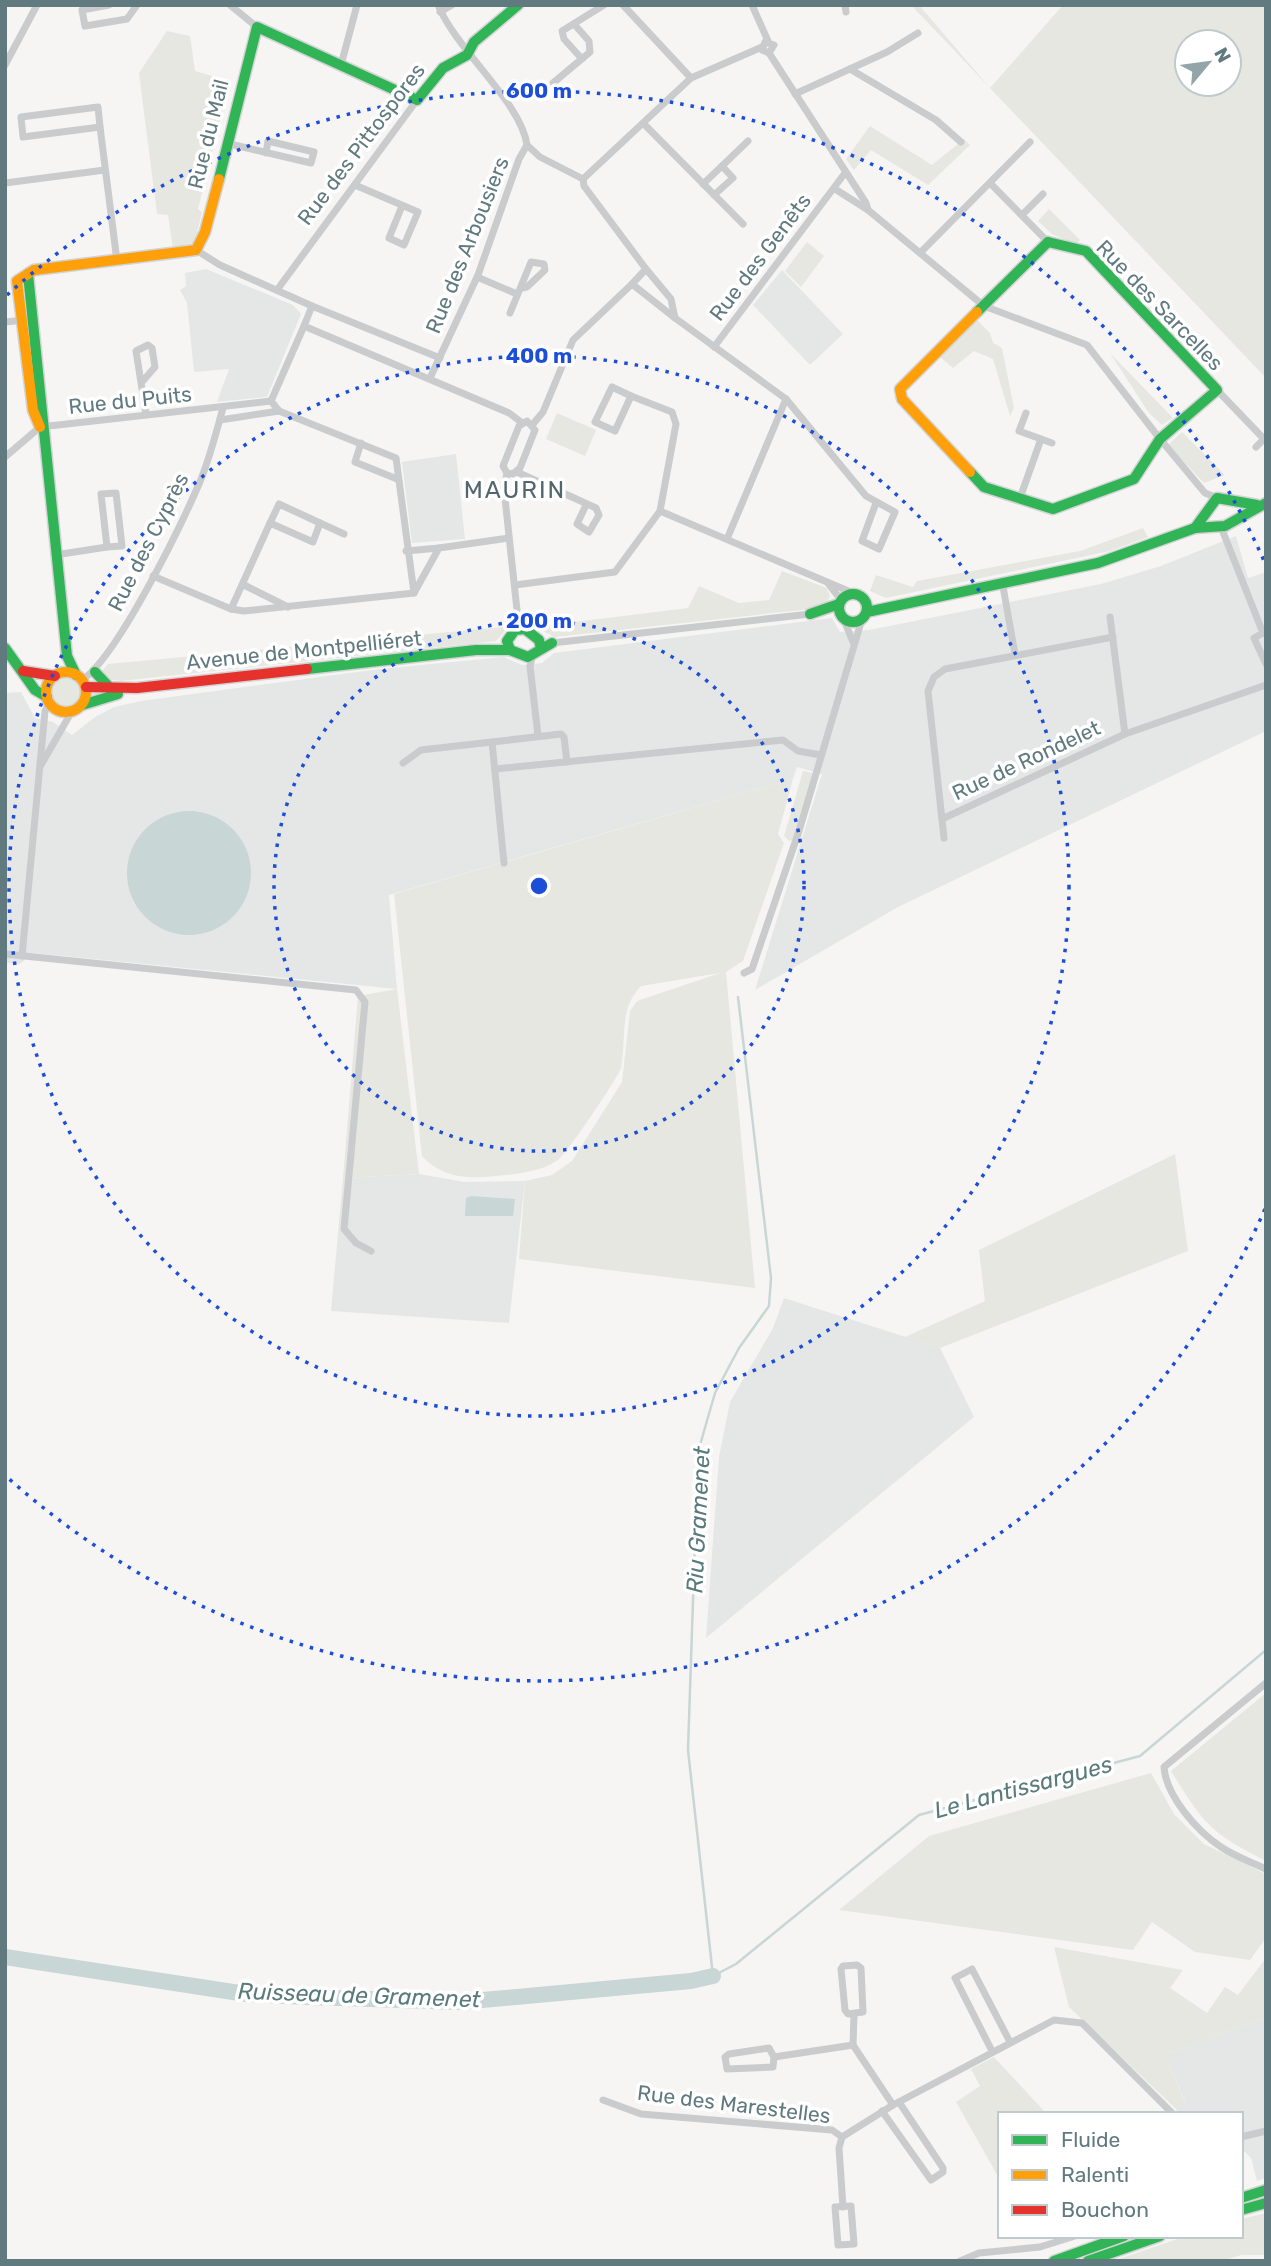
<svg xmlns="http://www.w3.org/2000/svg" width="1271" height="2266" viewBox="0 0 1271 2266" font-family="Rubik,sans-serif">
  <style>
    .built { fill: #e5e7e6 }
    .green { fill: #e6e7e1; fill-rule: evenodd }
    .water { fill: #c8d6d6 }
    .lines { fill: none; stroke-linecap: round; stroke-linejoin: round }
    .stream { stroke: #c8d6d6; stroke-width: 2.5 }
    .river { stroke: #c8d6d6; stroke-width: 16 }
    .fast-casing { stroke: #d2d3d4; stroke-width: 13 }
    .slow-casing { stroke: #d2d3d4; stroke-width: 13 }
    .jam-casing { stroke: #d2d3d4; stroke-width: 13 }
    .street { stroke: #cacbcc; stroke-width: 7 }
    .fast { stroke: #30b455; stroke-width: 10 }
    .slow { stroke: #ff9f0a; stroke-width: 10 }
    .jam { stroke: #e5322d; stroke-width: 10 }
    .ring { fill: none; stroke: #1d4ed8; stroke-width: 3.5; stroke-dasharray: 3.5 7 }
    .labels { text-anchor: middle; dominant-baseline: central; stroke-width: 7; stroke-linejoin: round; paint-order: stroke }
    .street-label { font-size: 21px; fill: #607a80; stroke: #fff }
    .water-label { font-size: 23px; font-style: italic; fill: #5a7b7c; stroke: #fff }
    .quarter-label { font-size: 24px; letter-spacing: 2px; fill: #52666b; stroke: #fff }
    .centre { fill: #1d4ed8; stroke: #fff; stroke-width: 3.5 }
    .ring-label { font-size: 21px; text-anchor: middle; font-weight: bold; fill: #1d4ed8; stroke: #fff; stroke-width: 7; stroke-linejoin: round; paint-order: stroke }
  </style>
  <rect width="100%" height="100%" fill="#f6f5f4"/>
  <g class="built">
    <path d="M 206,269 L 293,305 L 301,314 L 267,397 L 217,402 L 229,369 L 194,372 L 187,303 L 180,290 L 186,286 L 185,273 Z"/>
    <path d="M 782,270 L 843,334 L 810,365 L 753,305 Z"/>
    <path d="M 456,454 L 465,539 L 412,543 L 402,462 Z"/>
    <path d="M 1236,536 L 1248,578 L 1266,572 L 1266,731 L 898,907 L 755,990 L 822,774 L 797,767 L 793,779 L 389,895 L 397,989 L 33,953 L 20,964 L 5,963 L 5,693 L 21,692 L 35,718 L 53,722 L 72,735 L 95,717 L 114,707 L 141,701 L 380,669 L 504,657 L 522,665 L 542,663 L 554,653 L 832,618 L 840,632 L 869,630 L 1101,584 L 1161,566 Z"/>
    <path d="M 419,1174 L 465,1182 L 525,1181 L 509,1323 L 331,1311 L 343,1178 Z"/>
    <path d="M 784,1298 L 940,1348 L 974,1417 L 706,1638 L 719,1457 L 730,1402 L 773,1328 Z"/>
    <path d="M 1266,2018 L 1266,2178 L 1257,2181 L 1251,2158 L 1241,2148 L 1241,2114 L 1180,2114 L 1175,2108 L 1185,2102 L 1165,2054 Z"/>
  </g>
  <g class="green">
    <path d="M 911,5 L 919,5 L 990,88 L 1063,5 L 1266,5 L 1266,378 ZM 1229,42 L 1229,84 L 1187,84 L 1187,42 Z"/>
    <path d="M 167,31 L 190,36 L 195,71 L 230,81 L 198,209 L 202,212 L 194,246 L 173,249 L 168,215 L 157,214 L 139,73 Z"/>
    <path d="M 870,126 L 932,165 L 964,139 L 970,145 L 928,185 L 871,150 L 854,170 L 846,159 Z"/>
    <path d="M 1049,209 L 1080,240 L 1076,244 L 1052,234 L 1038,221 Z"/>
    <path d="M 807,242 L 824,256 L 801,287 L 785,271 Z"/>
    <path d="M 976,319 L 990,333 L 993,343 L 1002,348 L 1014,408 L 1010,416 L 993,359 L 974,351 L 953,368 L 939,356 Z"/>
    <path d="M 1110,353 L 1173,418 L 1162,425 L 1149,413 Z"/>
    <path d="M 557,413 L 596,430 L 585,456 L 546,439 Z"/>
    <path d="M 1182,432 L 1225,475 L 1204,483 L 1168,445 Z"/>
    <path d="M 1143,528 L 1148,537 L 1110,551 L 886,598 L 870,591 L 876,575 L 913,587 L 917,581 L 1080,551 Z"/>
    <path d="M 782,571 L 827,588 L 830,596 L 827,602 L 811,609 L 555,637 L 534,627 L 688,608 L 699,586 L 739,603 L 769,600 Z"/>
    <path d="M 504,627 L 505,631 L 496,641 L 121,681 L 106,679 L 102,671 L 108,664 Z"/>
    <circle cx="66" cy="692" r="14"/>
    <path d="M 803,771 L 813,773 L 793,840 L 789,841 L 784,836 Z"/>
    <path d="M 793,779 L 778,834 L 784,843 L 743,961 L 726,972 L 755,1288 L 519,1259 L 525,1181 L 552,1175 L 572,1161 L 622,1082 L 630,1011 L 637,1001 L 720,973 L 641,986 C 618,1010 627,1038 621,1068 C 619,1076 566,1155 558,1160 C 541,1172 517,1174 496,1176 C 468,1179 442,1178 422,1156 L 394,894 Z"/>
    <path d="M 397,989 L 419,1174 L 343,1178 L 358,996 Z"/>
    <path d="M 1175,1154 L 1188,1251 L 940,1348 L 905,1337 L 985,1301 L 979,1250 Z"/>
    <path d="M 1266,1693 L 1266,1861 C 1209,1832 1204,1824 1171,1771 Z"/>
    <path d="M 1151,1773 L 1174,1814 L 1204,1844 L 1266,1874 L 1266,1938 L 1250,1960 L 1195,1952 L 1152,1922 L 1133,1950 L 839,1910 L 929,1836 Z"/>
    <path d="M 1054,1947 L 1183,1970 L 1170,1988 L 1207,2013 L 1225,1987 L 1238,1995 L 1266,1958 L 1266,2018 L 1165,2054 L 1185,2103 L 1175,2108 L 1069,2007 Z"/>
    <path d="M 994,2057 L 1045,2112 L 1000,2114 L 1000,2180 L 956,2102 L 980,2086 L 971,2069 Z"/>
    <path d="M 1266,2213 L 1266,2255 L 1241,2255 L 1222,2261 L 1113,2261 L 1186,2236 L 1241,2236 L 1241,2219 Z"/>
  </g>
  <g class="water">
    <circle cx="189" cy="873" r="62"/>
    <path d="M 471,1196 L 515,1199 L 513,1216 L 465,1216 L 466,1198 Z"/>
  </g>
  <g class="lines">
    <path class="stream" d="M 738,997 L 771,1278 L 769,1306 L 739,1348 L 715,1393 L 698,1452 L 688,1750 L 713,1976 L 736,1964 L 919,1815 L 1140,1756 L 1266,1650"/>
    <path class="river" d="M 5,1957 L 246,1994 L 309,1997 L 461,2002 L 691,1981 L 713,1976"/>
    <defs>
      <g id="fast">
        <path d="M 219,179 L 257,27 L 417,100 L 443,68 L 467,55 L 474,42 L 518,5"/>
        <path d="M 28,274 L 67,656 L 76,675"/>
        <path d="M 977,312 L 1048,242"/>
        <path d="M 970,472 L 984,487 L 1053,509 L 1134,479 L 1160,439 L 1217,390 L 1086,251 L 1048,242"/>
        <path d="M 1195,528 L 1217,498 L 1257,505"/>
        <circle cx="853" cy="608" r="14"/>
        <path d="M 867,612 L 1098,563 L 1195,528 L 1225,526 L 1266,503"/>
        <path d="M 810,614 L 839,604"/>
        <path d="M 5,648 L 35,690 L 47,697"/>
        <path d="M 541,649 L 539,640 L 525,629 L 515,630 L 507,641 L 510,650 L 528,657 L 552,643"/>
        <path d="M 307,669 L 476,650 L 510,650"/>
        <path d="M 95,672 L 111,689"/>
        <path d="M 82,705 L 118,694"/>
        <path d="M 1241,2198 L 1266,2190"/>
        <path d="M 1241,2210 L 1266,2203"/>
        <path d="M 1054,2261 L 1124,2236"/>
        <path d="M 1088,2261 L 1160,2236"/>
      </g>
      <g id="slow">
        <path d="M 40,427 L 33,410 L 17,281 L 34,270 L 196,250 L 205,232 L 219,179"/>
        <path d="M 970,472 L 902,399 L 900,389 L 977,312"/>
        <circle cx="66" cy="692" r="20"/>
      </g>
      <g id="jam">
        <path d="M 23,671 L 55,676"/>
        <path d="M 86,687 L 137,688 L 307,669"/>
      </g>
    </defs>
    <use href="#fast" class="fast-casing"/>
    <use href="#slow" class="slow-casing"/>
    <use href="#jam" class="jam-casing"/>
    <g class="street">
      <path d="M 109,5 L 82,10 L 85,26 L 127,19 L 137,5"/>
      <path d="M 230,5 L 257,27"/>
      <path d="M 438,5 C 457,51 521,102 527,145 L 540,157 L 583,179 L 584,186 L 646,269"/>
      <path d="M 623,5 L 691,78"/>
      <path d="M 752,5 L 768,41"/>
      <path d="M 845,5 L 846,12"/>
      <path d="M 440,12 L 452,5"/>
      <path d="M 769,53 L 774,45 L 765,42 L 762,50 L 769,53 L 866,203 L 868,210"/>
      <path d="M 582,59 L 564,39 L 562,31 L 604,5"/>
      <path d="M 5,65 L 37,5"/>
      <path d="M 341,65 L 357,5"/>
      <path d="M 850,69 L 936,120 L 961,142"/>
      <path d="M 553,83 L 590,52 L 589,41 L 574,24"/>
      <path d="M 795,94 L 887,52 L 918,33"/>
      <path d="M 98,107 L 100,127 L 23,137 L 21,117 Z"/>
      <path d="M 644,124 L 743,224"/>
      <path d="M 100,127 L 117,261"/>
      <path d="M 226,143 L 311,163 L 314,152 L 268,141 L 266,153"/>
      <path d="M 722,166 L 748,141"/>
      <path d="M 583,179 L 691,78 L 762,47"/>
      <path d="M 5,183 L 105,170"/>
      <path d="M 703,184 L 722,166 L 733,178 L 714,195"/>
      <path d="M 991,184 L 1048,242"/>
      <path d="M 355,185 L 418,212 L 404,245 L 389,238 L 402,206"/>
      <path d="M 835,189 L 868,210 L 984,306 L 1087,345 L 1160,439 L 1205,493 L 1217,498"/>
      <path d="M 1022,215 L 1043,194"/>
      <path d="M 196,250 L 220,265 L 312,306"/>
      <path d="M 920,253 L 1030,142"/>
      <path d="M 646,269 L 671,299 L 675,318 L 632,284 Z"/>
      <path d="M 477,277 L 517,294"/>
      <path d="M 277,290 L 417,100"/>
      <path d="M 510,313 L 531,262 L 544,264 L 545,270 L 527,287 L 522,288"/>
      <path d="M 675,318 L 786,399 L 866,496 L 895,512 L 879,549 L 862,541 L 876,503"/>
      <path d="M 5,322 L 25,320"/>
      <path d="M 714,347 L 845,173"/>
      <path d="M 440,358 L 312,306 L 304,326 L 509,413 L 521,422"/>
      <path d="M 430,378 L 478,275 L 519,159 L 527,145"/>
      <path d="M 142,382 L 155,367 L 152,348 L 148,345 L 136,351 L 146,414"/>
      <path d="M 612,387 L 631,396 L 615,431 L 595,422 Z"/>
      <path d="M 1217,390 L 1264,439 L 1256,447"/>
      <path d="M 271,401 L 279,411 L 396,458 L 414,593"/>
      <path d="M 271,401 L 304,326"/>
      <path d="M 1026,413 L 1019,431 L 1052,443"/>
      <path d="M 220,420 L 279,411"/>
      <path d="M 527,421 L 535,430 L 520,468 L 513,474 L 507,473 L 503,466 L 519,426 Z"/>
      <path d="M 533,424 L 543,412 L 573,340 L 632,284"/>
      <path d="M 361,443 L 355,462 L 397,479"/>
      <path d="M 5,457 L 40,427 L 271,401"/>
      <path d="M 517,472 L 596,508 L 599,515 L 589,532 L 577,524 L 586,505"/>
      <path d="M 507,473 L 504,489 L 517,610 L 515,630"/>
      <path d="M 116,493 L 122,546 L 107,547 L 101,494 Z"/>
      <path d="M 1020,498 L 1041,439"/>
      <path d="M 279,504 L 320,523 L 313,542 L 270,523 Z"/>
      <path d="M 660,511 L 853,593"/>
      <path d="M 320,523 L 344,534"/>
      <path d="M 1221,527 L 1263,633"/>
      <path d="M 727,539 L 786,399"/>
      <path d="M 406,551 L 439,548"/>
      <path d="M 55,555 L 107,547"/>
      <path d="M 153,576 L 231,609 L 244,611 L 414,593 L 439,548 L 509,538"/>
      <path d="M 1002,581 L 1015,654"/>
      <path d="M 828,583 L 841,600"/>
      <path d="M 244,585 L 288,607"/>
      <path d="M 515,585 L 615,572 L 660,511 L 676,424 L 672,412 L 631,396"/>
      <path d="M 231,609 L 270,523"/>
      <path d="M 1110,617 L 1125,734"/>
      <path d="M 843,618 L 853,642"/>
      <path d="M 1265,632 L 1254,638 L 1266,664"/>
      <path d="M 552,643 L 810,614"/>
      <path d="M 532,658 L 530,666 L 538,736"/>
      <path d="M 82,680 C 117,657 180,528 199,484 C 209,461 216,433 223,408"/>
      <path d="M 403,763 L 421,750 L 492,742"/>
      <path d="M 41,765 L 72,711"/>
      <path d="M 495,769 L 783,740 L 798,751 L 821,755"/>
      <path d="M 942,819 L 1125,734 L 1266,685"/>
      <path d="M 944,838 L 928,691 L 934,677 L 945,669 L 1113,637"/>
      <path d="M 504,863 L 492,742 L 561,734 L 564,737 L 567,762"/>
      <path d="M 5,954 L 356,990 L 365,1002 L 344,1229 L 356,1243 L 371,1251"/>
      <path d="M 22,956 L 45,711 L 50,703"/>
      <path d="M 744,973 L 752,969 L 799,831 L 862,619"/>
      <path d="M 1266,1683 L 1164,1767 C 1166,1796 1197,1831 1221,1847 C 1234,1856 1251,1862 1266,1869"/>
      <path d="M 857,1965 L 861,1968 L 863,2012 L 848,2014 L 845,2010 L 841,1969 L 843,1966 Z"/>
      <path d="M 853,2045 L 893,2105"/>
      <path d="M 853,2045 L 854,2015"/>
      <path d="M 769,2048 L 774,2057 L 773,2067 L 727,2069 L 725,2057 L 729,2054 Z"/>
      <path d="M 992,2051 L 955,1978 L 972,1969 L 1010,2042"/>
      <path d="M 774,2057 L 853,2045"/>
      <path d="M 603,2100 L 641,2114 L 832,2130 L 842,2137 L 893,2105 L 1054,2020 L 1082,2023 L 1173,2114"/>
      <path d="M 882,2111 L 931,2180 L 943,2172 L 943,2168 L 899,2102"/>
      <path d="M 842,2137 L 839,2148 L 843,2207"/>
      <path d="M 1241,2137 L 1266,2131"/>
      <path d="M 851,2206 L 854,2244 L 838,2245 L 835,2207 Z"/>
      <path d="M 960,2261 L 979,2253 L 1040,2247 L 1075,2236"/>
    </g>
    <use href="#fast" class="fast"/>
    <use href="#slow" class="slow"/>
    <use href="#jam" class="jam"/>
  </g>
  <g class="ring">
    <circle cx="539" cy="886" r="265"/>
    <circle cx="539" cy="886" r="530"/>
    <path d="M1265 1209A795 795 0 0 1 7 1477M7 295A795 795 0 0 1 1265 563"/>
  </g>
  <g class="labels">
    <g class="street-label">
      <text transform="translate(208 134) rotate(-76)">Rue du Mail</text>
      <text transform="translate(361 144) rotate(-53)">Rue des Pittospores</text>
      <text transform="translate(467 245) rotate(-68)">Rue des Arbousiers</text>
      <text transform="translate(760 257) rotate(-53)">Rue des Genêts</text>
      <text transform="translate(1160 305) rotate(46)">Rue des Sarcelles</text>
      <text transform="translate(130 400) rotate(-6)">Rue du Puits</text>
      <text transform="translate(148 542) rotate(-63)">Rue des Cyprès</text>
      <text transform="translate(304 650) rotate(-6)">Avenue de Montpelliéret</text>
      <text transform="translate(1026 760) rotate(-25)">Rue de Rondelet</text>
      <text transform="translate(734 2104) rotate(7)">Rue des Marestelles</text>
    </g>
    <g class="water-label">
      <text transform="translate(698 1520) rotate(-87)">Riu Gramenet</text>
      <text transform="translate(1023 1787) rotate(-15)">Le Lantissargues</text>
      <text transform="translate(359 1995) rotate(2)">Ruisseau de Gramenet</text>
    </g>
    <g class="quarter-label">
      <text x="515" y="490">MAURIN</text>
    </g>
  </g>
  <circle cx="539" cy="886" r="10" class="centre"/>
  <g class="ring-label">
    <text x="539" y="98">600 m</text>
    <text x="539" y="363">400 m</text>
    <text x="539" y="628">200 m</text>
  </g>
  <rect width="1271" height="2266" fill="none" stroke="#607a80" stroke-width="14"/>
  <rect x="998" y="2112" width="245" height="126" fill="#ffffff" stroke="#bfcacc" stroke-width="2"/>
  <rect x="1012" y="2135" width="35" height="10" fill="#30b455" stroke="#bfcacc" stroke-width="2"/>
  <text x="1061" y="2147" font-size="21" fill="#607a80">Fluide</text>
  <rect x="1012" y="2170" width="35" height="10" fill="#ff9f0a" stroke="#bfcacc" stroke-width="2"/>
  <text x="1061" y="2182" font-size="21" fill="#607a80">Ralenti</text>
  <rect x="1012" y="2205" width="35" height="10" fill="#e5322d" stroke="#bfcacc" stroke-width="2"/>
  <text x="1061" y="2217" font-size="21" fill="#607a80">Bouchon</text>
  <g transform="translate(1208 63) rotate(61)"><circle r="33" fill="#ffffff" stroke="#bfcacc" stroke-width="2"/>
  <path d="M0-5L12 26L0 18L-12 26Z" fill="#94a5a9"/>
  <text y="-10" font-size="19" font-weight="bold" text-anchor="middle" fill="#607a80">N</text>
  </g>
</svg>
